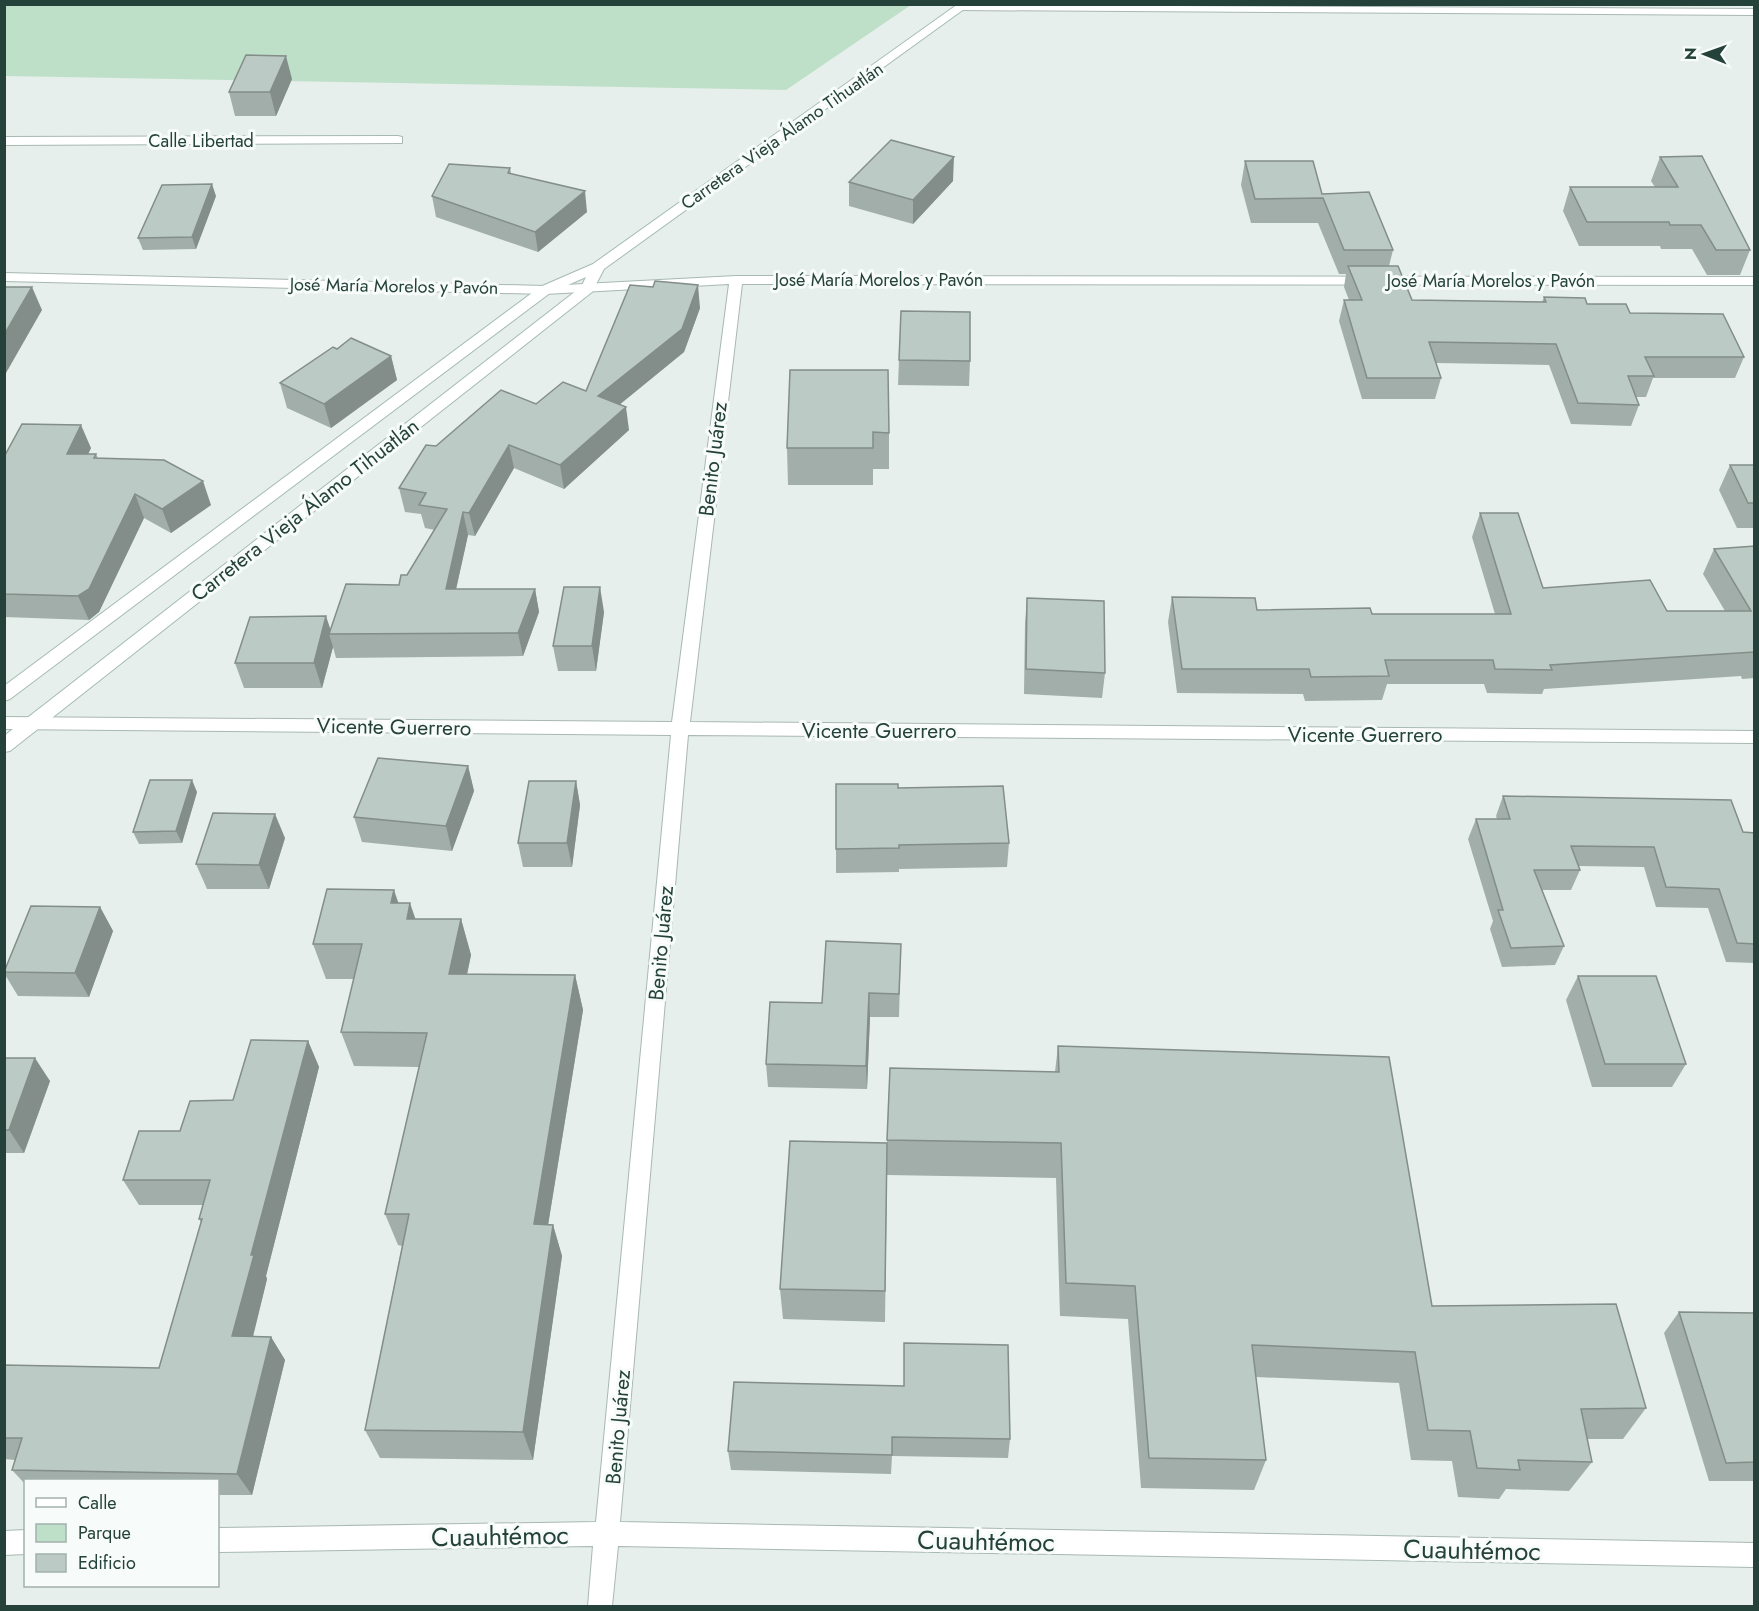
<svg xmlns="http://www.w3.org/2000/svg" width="1759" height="1611" viewBox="0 0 1759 1611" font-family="Jost,sans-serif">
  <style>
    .green { fill: #bfe0c8 }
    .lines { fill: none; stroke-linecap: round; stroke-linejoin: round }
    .street-casing { stroke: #a8b8b2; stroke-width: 2 }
    .secondary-casing { stroke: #a4bbb3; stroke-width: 2 }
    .street { fill: #fff; fill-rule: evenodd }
    .secondary { fill: #fff; fill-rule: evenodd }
    .wall { fill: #a1aea9 }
    .shaded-wall { fill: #838d89 }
    .building { fill: #bbcac4; stroke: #838d89; stroke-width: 1.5 }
    .labels { text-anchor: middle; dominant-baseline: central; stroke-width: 6; stroke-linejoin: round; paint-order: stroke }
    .far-street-label { font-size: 18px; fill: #24423a; stroke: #f7fbf9 }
    .street-label { font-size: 21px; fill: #24423a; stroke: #f7fbf9 }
    .near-street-label { font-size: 26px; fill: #24423a; stroke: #f7fbf9 }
  </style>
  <rect width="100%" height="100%" fill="#e6efeb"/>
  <path class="green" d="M 5,5 L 911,5 L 786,90 L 5,76 Z"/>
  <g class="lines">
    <defs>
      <g id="street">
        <path d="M 961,5 L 1754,9 L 1754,15 L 957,10 L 957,6 Z"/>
        <path d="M 398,136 L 402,137 L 402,143 L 4,145 L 4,137 Z"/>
        <path d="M 4,273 L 545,286 L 736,276 L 1754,277 L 1754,285 L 742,284 L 690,722 L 1754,731 L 1754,743 L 688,735 L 620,1522 L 1754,1543 L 1754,1567 L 618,1546 L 612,1606 L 588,1606 L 593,1546 L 218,1552 L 218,1528 L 596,1522 L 671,735 L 4,729 L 4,717 L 672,722 L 729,284 L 545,294 L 4,281 Z"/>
        <path d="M 26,1530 L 26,1554 L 4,1555 L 4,1531 Z"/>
      </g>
      <path id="secondary" d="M 958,4 L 971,4 L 604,269 L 592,292 L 10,751 L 4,752 L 4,736 L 581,287 L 586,277 L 550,293 L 10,699 L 4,701 L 4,686 L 540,287 L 593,264 Z"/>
    </defs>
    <use href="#street" class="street-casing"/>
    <use href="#secondary" class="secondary-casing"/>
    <use href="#street" class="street"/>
    <use href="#secondary" class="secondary"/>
  </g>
  <g class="wall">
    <path d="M 292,79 L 276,116 L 235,116 L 229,92 Z"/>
    <path d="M 1660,157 L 1750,250 L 1740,275 L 1707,275 L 1692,249 L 1661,249 L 1660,246 L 1579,246 L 1563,211 L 1570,187 L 1655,187 L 1651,181 Z"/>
    <path d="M 1245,161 L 1322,194 L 1393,250 L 1389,266 L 1412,300 L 1542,302 L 1544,297 L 1587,304 L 1630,313 L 1744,357 L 1735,378 L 1653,378 L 1646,397 L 1636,397 L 1639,405 L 1631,426 L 1571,424 L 1549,365 L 1436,363 L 1441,378 L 1435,399 L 1362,399 L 1339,321 L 1344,300 L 1349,300 L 1344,287 L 1346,274 L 1339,274 L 1318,223 L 1251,223 L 1241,185 Z"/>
    <path d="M 510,168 L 511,173 L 587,212 L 538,252 L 436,217 L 432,196 Z"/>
    <path d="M 953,181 L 913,224 L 849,206 L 849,182 Z"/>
    <path d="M 216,196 L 196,249 L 143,250 L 138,238 Z"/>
    <path d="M 700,308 L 684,352 L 620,404 L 629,430 L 564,489 L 514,468 L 475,536 L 468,535 L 456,589 L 535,589 L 539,612 L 523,656 L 336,658 L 333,647 L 322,688 L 244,688 L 235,663 L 330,630 L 399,585 L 407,575 L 435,530 L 425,528 L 421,514 L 405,512 L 399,488 L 436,446 L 536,404 L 586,391 Z"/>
    <path d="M 337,349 L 391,356 L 397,380 L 331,428 L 287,408 L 280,383 Z"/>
    <path d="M 899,360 L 970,361 L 969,386 L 898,385 Z"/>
    <path d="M 790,370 L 889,433 L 889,469 L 873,469 L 873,485 L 788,485 L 787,448 Z"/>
    <path d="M 91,448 L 88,454 L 96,454 L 98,458 L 211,505 L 171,533 L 144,518 L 99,612 L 89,620 L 4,617 L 4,457 Z"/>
    <path d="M 1730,465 L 1755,465 L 1755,528 L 1737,528 L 1719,490 Z"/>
    <path d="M 1480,513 L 1543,588 L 1667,611 L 1725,611 L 1703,574 L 1714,549 L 1755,546 L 1755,678 L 1742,679 L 1741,676 L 1544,689 L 1542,694 L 1487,693 L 1484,684 L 1387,684 L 1382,700 L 1305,701 L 1303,694 L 1177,693 L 1168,622 L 1172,597 L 1257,610 L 1372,614 L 1495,614 L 1472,537 Z"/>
    <path d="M 1027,598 L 1105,673 L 1102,698 L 1024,694 L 1025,623 Z"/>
    <path d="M 604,612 L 596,671 L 558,671 L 553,646 Z"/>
    <path d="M 468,766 L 474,791 L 452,851 L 362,842 L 354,817 Z"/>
    <path d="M 576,781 L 580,805 L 572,867 L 523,867 L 518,843 Z"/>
    <path d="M 898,788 L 1009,843 L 1007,867 L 899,869 L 899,872 L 836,873 L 836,849 Z"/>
    <path d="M 197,792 L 182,843 L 139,844 L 133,832 Z"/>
    <path d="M 1503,796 L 1743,832 L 1755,833 L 1755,963 L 1726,962 L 1708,908 L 1656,907 L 1644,867 L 1578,866 L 1580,870 L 1571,890 L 1542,890 L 1564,946 L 1555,965 L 1502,967 L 1490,929 L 1493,921 L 1468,839 L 1476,819 L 1497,819 L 1496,816 Z"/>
    <path d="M 285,838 L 269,889 L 207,889 L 196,864 Z"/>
    <path d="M 399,903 L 416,919 L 461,919 L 471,955 L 467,974 L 575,975 L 583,1010 L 548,1225 L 553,1225 L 562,1256 L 533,1460 L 380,1458 L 365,1430 L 402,1246 L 398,1245 L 385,1214 L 419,1067 L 354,1066 L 341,1032 L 354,979 L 326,979 L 313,944 Z"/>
    <path d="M 100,907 L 113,931 L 89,997 L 18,996 L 4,973 L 4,970 Z"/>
    <path d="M 901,944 L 899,1017 L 870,1017 L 867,1089 L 768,1087 L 766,1064 L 822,1003 Z"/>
    <path d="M 1578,976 L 1686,1064 L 1672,1087 L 1592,1087 L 1566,1000 Z"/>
    <path d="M 308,1041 L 319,1067 L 266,1276 L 267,1279 L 253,1337 L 271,1337 L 285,1360 L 252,1495 L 218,1495 L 218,1480 L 26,1480 L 26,1485 L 12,1470 L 15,1460 L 4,1459 L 4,1365 L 159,1368 L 201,1222 L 199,1219 L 203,1205 L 139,1205 L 123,1180 L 180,1131 L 233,1100 Z"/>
    <path d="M 1058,1046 L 1432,1306 L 1646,1408 L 1623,1439 L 1587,1439 L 1592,1462 L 1569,1491 L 1506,1489 L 1499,1499 L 1458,1497 L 1452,1461 L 1411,1460 L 1399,1383 L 1256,1377 L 1266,1460 L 1254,1490 L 1141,1488 L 1128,1319 L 1060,1316 L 1056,1178 L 887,1175 L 885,1322 L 783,1319 L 780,1289 L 887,1143 L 890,1068 L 1055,1072 Z"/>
    <path d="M 4,1058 L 50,1081 L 24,1153 L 4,1153 Z"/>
    <path d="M 1679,1312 L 1755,1313 L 1755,1481 L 1709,1481 L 1664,1333 Z"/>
    <path d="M 734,1382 L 1010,1439 L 1008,1458 L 892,1456 L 891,1474 L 731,1470 L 728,1451 Z"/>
  </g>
  <g class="shaded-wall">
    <path d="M 286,56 L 292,79 L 276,116 L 270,92 Z"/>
    <path d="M 954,157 L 953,181 L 913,224 L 913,200 Z"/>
    <path d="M 212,184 L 216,196 L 196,249 L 192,237 Z"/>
    <path d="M 585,191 L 587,212 L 538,252 L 535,232 Z"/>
    <path d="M 698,285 L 700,308 L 684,352 L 602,419 L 598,396 Z"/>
    <path d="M 32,287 L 42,310 L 6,373 L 4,370 L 4,335 Z"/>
    <path d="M 391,356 L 397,380 L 331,428 L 324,404 Z"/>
    <path d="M 626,407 L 629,430 L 564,489 L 560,465 Z"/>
    <path d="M 81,425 L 91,448 L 77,477 L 67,454 Z"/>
    <path d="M 509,445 L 514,468 L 475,536 L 469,513 Z"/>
    <path d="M 203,481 L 211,505 L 171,533 L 162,509 Z"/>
    <path d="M 135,494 L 144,518 L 99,612 L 89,620 L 78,596 Z"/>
    <path d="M 463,512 L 468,535 L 451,612 L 446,589 Z"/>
    <path d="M 600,587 L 604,612 L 596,671 L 592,646 Z"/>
    <path d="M 535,589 L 539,612 L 523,656 L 518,633 Z"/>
    <path d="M 326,616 L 332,634 L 329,634 L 333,647 L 322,688 L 314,663 Z"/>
    <path d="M 468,766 L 474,791 L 452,851 L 446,826 Z"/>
    <path d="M 192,780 L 197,792 L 182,843 L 176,831 Z"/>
    <path d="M 576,781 L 580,805 L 572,867 L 567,843 Z"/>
    <path d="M 275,814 L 285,838 L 269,889 L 259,865 Z"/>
    <path d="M 394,890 L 406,925 L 391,903 Z"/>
    <path d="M 410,903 L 422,938 L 407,919 Z"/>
    <path d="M 100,907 L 113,931 L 89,997 L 75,973 Z"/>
    <path d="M 461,919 L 471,955 L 460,1008 L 449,974 Z"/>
    <path d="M 575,975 L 583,1010 L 543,1256 L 534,1224 Z"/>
    <path d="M 869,993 L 870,1017 L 867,1089 L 866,1066 Z"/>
    <path d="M 308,1041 L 319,1067 L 266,1276 L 267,1279 L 247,1360 L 232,1336 L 251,1255 Z"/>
    <path d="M 35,1058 L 50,1081 L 24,1153 L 9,1130 Z"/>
    <path d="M 553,1225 L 562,1256 L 533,1460 L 523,1432 Z"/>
    <path d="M 271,1337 L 285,1360 L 252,1495 L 237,1474 Z"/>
  </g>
  <g class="building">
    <path d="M 246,55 L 286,56 L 270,92 L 229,92 Z"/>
    <path d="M 891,140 L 954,157 L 913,200 L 849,182 Z"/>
    <path d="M 1702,156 L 1750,250 L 1716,250 L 1701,225 L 1670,225 L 1669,222 L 1587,222 L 1570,187 L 1678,187 L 1660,157 Z"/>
    <path d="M 1245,161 L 1313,161 L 1322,194 L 1369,192 L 1393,250 L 1344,250 L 1323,198 L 1255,199 Z"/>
    <path d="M 449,164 L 510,168 L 508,173 L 585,191 L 535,232 L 432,196 Z"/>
    <path d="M 212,184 L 192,237 L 138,238 L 162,185 Z"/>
    <path d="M 1348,266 L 1398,266 L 1412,300 L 1546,302 L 1544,297 L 1585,298 L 1587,304 L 1626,304 L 1630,313 L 1723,314 L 1744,357 L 1645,357 L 1654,376 L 1628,376 L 1639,405 L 1578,403 L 1556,344 L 1429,342 L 1441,378 L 1367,378 L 1344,300 L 1362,300 Z"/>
    <path d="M 655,281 L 698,285 L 682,329 L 598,396 L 626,407 L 560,465 L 509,445 L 469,513 L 463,512 L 446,589 L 535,589 L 518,633 L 329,634 L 346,584 L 399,585 L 401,575 L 407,575 L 447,509 L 419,505 L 426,493 L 399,488 L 426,445 L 436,446 L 501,390 L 536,404 L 563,382 L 586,391 L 630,285 L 653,287 Z"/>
    <path d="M 4,287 L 32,287 L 4,335 Z"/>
    <path d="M 901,311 L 970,312 L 970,361 L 899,360 Z"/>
    <path d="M 351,338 L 391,356 L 324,404 L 280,383 L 333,347 L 337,349 Z"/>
    <path d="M 790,370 L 888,370 L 889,433 L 873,432 L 873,448 L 787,448 Z"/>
    <path d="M 22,424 L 81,425 L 67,454 L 96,454 L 94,458 L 164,460 L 203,481 L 162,509 L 135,494 L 89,589 L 78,596 L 4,594 L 4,457 Z"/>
    <path d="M 1730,465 L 1755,465 L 1755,503 L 1748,503 Z"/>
    <path d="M 1480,513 L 1518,513 L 1543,588 L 1650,580 L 1667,611 L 1751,611 L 1714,549 L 1755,546 L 1755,654 L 1754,652 L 1550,665 L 1552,670 L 1495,669 L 1493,660 L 1385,660 L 1389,676 L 1311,677 L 1309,669 L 1182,669 L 1172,597 L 1255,598 L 1257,610 L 1370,608 L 1372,614 L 1511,614 Z"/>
    <path d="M 564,587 L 600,587 L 592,646 L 553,646 Z"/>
    <path d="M 1027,598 L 1104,601 L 1105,673 L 1026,669 Z"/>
    <path d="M 326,616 L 314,663 L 235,663 L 250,617 Z"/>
    <path d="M 378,758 L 468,766 L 446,826 L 354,817 Z"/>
    <path d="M 150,780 L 192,780 L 176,831 L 133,832 Z"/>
    <path d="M 529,781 L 576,781 L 567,843 L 518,843 Z"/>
    <path d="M 836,784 L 898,784 L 898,788 L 1003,786 L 1009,843 L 899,845 L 899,848 L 836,849 Z"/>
    <path d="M 1503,796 L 1731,800 L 1743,832 L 1755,833 L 1755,944 L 1737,943 L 1719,889 L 1666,887 L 1654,847 L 1571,846 L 1580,870 L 1534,870 L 1564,946 L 1511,948 L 1498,910 L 1503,910 L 1476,819 L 1510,819 Z"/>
    <path d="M 213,813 L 275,814 L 259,865 L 196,864 Z"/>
    <path d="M 327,889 L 394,890 L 391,903 L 410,903 L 407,919 L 461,919 L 449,974 L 575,975 L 534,1224 L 553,1225 L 523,1432 L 365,1430 L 409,1214 L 385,1214 L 427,1033 L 341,1032 L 362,944 L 313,944 Z"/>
    <path d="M 31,906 L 100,907 L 75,973 L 4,972 Z"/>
    <path d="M 826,941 L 901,944 L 899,994 L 869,993 L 866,1066 L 766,1064 L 770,1002 L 822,1003 Z"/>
    <path d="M 1578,976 L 1656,976 L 1686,1064 L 1605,1064 Z"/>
    <path d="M 251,1040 L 308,1041 L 251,1255 L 254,1255 L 232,1336 L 271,1337 L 237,1474 L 12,1470 L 22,1438 L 4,1438 L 4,1365 L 159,1368 L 202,1219 L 199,1219 L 210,1180 L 123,1180 L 139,1131 L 180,1131 L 190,1101 L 233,1100 Z"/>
    <path d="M 1058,1046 L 1389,1057 L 1432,1306 L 1616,1304 L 1646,1408 L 1581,1409 L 1592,1462 L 1518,1460 L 1520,1470 L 1477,1468 L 1470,1431 L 1428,1430 L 1415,1352 L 1252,1345 L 1266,1460 L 1149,1458 L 1135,1286 L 1066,1283 L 1061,1143 L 887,1140 L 890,1068 L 1059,1072 Z"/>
    <path d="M 4,1058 L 35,1058 L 9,1130 L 4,1130 Z"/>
    <path d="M 790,1141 L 887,1143 L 885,1291 L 780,1289 Z"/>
    <path d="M 1679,1312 L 1755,1313 L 1755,1462 L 1726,1463 Z"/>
    <path d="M 904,1343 L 1008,1345 L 1010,1439 L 892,1437 L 892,1455 L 728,1451 L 734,1382 L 904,1386 Z"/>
  </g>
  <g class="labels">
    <g class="far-street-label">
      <text transform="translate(782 136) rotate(-35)">Carretera Vieja Álamo Tihuatlán</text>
      <text x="201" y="141">Calle Libertad</text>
      <text x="879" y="280">José María Morelos y Pavón</text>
      <text x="1491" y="281">José María Morelos y Pavón</text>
      <text transform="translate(394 286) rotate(1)">José María Morelos y Pavón</text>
    </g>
    <g class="street-label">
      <text transform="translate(713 459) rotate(-83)">Benito Juárez</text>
      <text transform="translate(305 510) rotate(-38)">Carretera Vieja Álamo Tihuatlán</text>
      <text transform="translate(394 727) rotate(1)">Vicente Guerrero</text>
      <text x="879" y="731">Vicente Guerrero</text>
      <text x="1365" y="735">Vicente Guerrero</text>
      <text transform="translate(661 943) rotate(-85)">Benito Juárez</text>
      <text transform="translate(618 1427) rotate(-85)">Benito Juárez</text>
    </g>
    <g class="near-street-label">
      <text transform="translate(500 1536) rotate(-1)">Cuauhtémoc</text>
      <text transform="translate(986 1541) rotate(1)">Cuauhtémoc</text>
      <text transform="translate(1472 1550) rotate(1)">Cuauhtémoc</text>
    </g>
  </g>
  <rect width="1759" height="1611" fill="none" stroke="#24423a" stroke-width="12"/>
  <rect x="24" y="1479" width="195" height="108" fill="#f7fbf9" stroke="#a3b1ad" stroke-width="1.5"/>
  <rect x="36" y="1498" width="30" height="9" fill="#ffffff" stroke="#a3b1ad" stroke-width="1.5"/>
  <text x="78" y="1509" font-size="18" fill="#24423a">Calle</text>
  <rect x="36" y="1524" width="30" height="18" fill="#bfe0c8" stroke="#a3b1ad" stroke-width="1.5"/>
  <text x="78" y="1539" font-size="18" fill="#24423a">Parque</text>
  <rect x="36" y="1554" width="30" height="18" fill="#bbcac4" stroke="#a3b1ad" stroke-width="1.5"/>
  <text x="78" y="1569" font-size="18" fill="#24423a">Edificio</text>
  <g transform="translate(1705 54) rotate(271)" stroke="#f7fbf9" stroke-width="4.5" paint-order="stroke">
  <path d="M0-4.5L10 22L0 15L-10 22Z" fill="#24423a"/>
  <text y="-9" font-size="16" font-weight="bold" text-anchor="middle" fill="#24423a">N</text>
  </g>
</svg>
